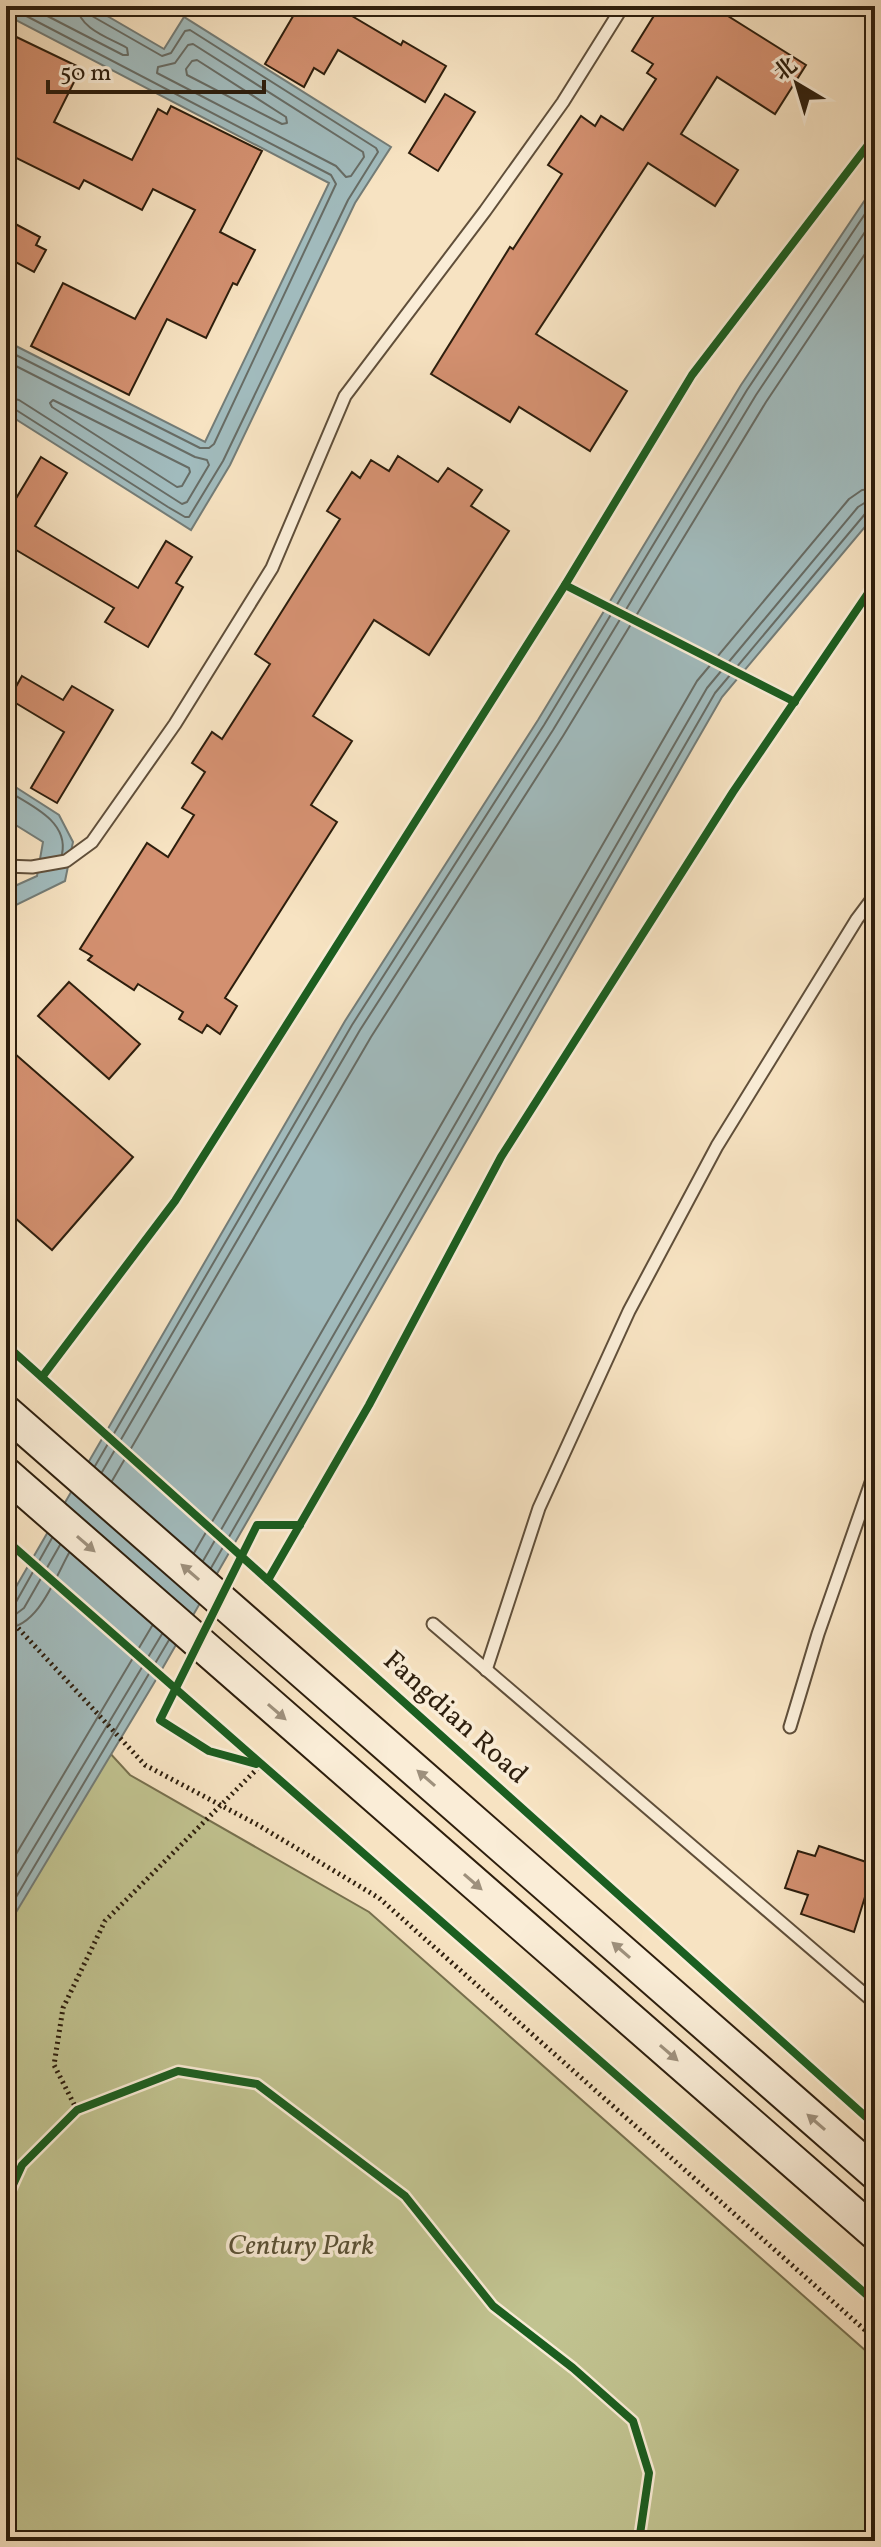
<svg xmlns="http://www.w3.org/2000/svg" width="881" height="2547" viewBox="0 0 881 2547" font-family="Vollkorn,'Noto Serif SC',serif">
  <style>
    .green { fill: #c1c390; stroke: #77704e; stroke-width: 2 }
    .water { fill: #a1bbbd; stroke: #737c77; stroke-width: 2 }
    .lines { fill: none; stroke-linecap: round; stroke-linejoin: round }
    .shore { stroke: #676c65; stroke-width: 2 }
    .building { fill: #d39070; stroke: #2d1e0d; stroke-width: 2 }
    .lane-casing { stroke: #604f3a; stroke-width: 15 }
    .secondary-casing { stroke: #2d1e0d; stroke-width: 36 }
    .path { stroke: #2d1e0d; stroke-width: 5; stroke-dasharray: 2 4; stroke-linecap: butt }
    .lane { stroke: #faedd7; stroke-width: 11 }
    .secondary { stroke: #faedd7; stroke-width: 32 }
    .cycleway-casing { stroke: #faedd7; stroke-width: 13 }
    .cycleway { stroke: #1b5e20; stroke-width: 8 }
    .oneway { fill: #9e907c }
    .labels { text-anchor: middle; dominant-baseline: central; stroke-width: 7; stroke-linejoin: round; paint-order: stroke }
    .street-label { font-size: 28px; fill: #2d1e0d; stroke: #faedd7 }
    .park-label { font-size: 28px; font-style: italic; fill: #595034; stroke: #faedd7 }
  </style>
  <rect width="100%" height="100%" fill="#f7e3c2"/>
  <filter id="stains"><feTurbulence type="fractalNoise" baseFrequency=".0025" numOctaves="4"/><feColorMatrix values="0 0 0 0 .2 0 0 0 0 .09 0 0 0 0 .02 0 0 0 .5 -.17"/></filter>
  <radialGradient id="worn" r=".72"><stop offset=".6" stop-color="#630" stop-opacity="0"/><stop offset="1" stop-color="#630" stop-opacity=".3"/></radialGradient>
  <path class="green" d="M 6,1640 L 130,1775 L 369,1912 L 875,2359 L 875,2541 L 6,2541 Z"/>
  <g class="water">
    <path d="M 6,6 L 90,6 L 164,49 L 184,17 L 391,147 L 355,203 L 230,465 L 191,530 L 6,413 L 6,341 L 205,442 L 329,183 L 6,15 Z"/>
    <path d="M 875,185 L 875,515 L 722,697 L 154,1683 L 6,1929 L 6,1604 L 345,1021 L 538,720 L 741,385 Z"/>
    <path d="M 6,781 L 59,815 L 73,842 L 65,881 L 6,910 L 6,890 L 37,876 L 43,842 L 6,819 Z"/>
  </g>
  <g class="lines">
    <g class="shore">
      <path d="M 28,6 L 123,55 L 128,55 L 127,48 C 110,38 79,29 77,6"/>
      <path d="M 6,8 L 13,9 L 331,175 L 336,184 L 214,444 L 209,448 L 200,448 L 6,350"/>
      <path d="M 193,44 L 363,152 L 364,157 L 351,176 L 346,177 L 336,166 L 157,73 L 158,67 L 175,63 L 188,45 Z"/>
      <path d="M 197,60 L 286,117 L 287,123 L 282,124 L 187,75 L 186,69 L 192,61 Z"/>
      <path d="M 6,361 L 195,457 L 207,460 L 209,465 L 187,502 L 182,504 L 19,400 L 6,397"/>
      <path d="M 53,400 L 189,468 L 190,472 L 182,486 L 177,487 L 52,407 L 50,403 Z"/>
      <path d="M 6,407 L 13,408 L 168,507 L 185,517 L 189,517 L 223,461 L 348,200 L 378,152 L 376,148 L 190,30 L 185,31 L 171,53 L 162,56 L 92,16 L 87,6"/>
      <path d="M 6,790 C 30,805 69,821 62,854"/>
      <path d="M 95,1466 L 352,1025 L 544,725 L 747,390 L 875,199"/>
      <path d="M 102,1472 L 360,1030 L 553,730 L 756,395 L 875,217"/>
      <path d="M 112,1481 L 371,1037 L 563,736 L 766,402 L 875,239"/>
      <path d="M 194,1553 L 697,681 L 849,499 L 862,490 L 875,489"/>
      <path d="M 203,1561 L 707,688 L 858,507 L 866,502 L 875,501"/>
      <path d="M 211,1568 L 715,693 L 865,514 L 875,511"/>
      <path d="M 6,1606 L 16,1602 L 52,1538"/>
      <path d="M 6,1616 L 16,1614 L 24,1608 L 60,1545"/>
      <path d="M 6,1628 C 38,1627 55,1578 69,1553"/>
      <path d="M 6,1871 L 152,1626"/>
      <path d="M 6,1894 L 162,1634"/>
      <path d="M 6,1914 L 169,1640"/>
    </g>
  </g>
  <g class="building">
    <path d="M 299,6 L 359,6 L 352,16 L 401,45 L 403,41 L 446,66 L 425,102 L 338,50 L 324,74 L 314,68 L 304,87 L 265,64 Z"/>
    <path d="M 660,6 L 712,6 L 806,65 L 775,114 L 717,77 L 681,134 L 738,170 L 715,206 L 648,163 L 536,334 L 627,391 L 590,451 L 519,407 L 510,422 L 431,374 L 510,247 L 513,249 L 562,174 L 548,165 L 581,116 L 595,126 L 601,116 L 623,130 L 656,79 L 647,73 L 653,64 L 632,51 Z"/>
    <path d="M 6,32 L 81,68 L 54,122 L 132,160 L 158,109 L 167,114 L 171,106 L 262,151 L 220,232 L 255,250 L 237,285 L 233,283 L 206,338 L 167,319 L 129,395 L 31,346 L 63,283 L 135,319 L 195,210 L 153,189 L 142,210 L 84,180 L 79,189 L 6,153 Z"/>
    <path d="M 445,94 L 475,112 L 438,171 L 409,153 Z"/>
    <path d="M 6,219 L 40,237 L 36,245 L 46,250 L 34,272 L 6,257 Z"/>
    <path d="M 398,456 L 438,482 L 448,468 L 482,490 L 471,506 L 509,531 L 429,655 L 374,620 L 313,716 L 352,741 L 311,805 L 337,822 L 225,998 L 237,1006 L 220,1034 L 207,1025 L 202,1033 L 179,1019 L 183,1012 L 138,984 L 134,990 L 88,960 L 92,956 L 80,949 L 147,843 L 168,857 L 194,815 L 182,808 L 205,772 L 192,763 L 212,732 L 222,739 L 270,664 L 255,654 L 340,519 L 327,511 L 352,472 L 360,478 L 371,460 L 389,471 Z"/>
    <path d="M 41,457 L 67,473 L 35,526 L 138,588 L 166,541 L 192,557 L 176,583 L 183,587 L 148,647 L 105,622 L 114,608 L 6,544 L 6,515 Z"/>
    <path d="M 22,676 L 63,700 L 72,686 L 113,710 L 57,803 L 31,788 L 64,732 L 9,699 Z"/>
    <path d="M 69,982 L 140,1044 L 109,1079 L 38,1016 Z"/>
    <path d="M 6,1046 L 133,1157 L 52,1250 L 6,1210 Z"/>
    <path d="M 819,1846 L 875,1865 L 854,1932 L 801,1914 L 808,1895 L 785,1888 L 798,1851 L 815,1856 Z"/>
  </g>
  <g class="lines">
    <defs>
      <g id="lane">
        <path d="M 6,866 L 32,867 L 66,861 L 92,842 L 175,724 L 272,568 L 345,396 L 485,211 L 563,102 L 623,6"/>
        <path d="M 433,1624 L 875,2003"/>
        <path d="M 486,1670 L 539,1508 L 629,1311 L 717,1146 L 857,919 L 875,895"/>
        <path d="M 790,1727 L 818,1634 L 875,1471"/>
      </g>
      <g id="secondary">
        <path d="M 6,1412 L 875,2173"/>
        <path d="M 6,1474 L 875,2233"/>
      </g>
    </defs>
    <use href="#lane" class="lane-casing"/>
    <use href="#secondary" class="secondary-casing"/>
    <g class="path">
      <path d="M 6,1615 L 145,1765 L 258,1825 L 379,1898 L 875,2339"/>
      <path d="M 77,2110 L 54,2065 L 63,2008 L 105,1921 L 261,1765"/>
    </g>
    <use href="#lane" class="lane"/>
    <use href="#secondary" class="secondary"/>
    <defs>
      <g id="cycleway">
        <path d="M 565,585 L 795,702"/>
        <path d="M 6,1345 L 875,2125"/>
        <path d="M 42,1377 L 175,1201 L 565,585 L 692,375 L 875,136"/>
        <path d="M 6,1540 L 875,2302"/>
        <path d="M 268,1580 L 369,1405 L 501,1157 L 733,792 L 875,583"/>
        <path d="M 256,1764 L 209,1751 L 160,1720 L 257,1525 L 300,1525"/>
        <path d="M 6,2200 L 22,2165 L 77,2110 L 178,2071 L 257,2084 L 405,2196 L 493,2306 L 573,2368 L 633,2421 L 649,2473 L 639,2541"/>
      </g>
    </defs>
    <use href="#cycleway" class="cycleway-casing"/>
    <use href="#cycleway" class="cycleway"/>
  </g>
  <defs><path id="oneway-solid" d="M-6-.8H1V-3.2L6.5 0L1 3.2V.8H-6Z" transform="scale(2)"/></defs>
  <g class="oneway">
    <use href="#oneway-solid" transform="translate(86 1544) rotate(41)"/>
    <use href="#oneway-solid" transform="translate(190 1572) rotate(-139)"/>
    <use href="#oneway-solid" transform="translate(277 1712) rotate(41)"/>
    <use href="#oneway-solid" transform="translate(426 1778) rotate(-139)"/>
    <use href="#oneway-solid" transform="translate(473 1882) rotate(41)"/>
    <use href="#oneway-solid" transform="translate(621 1950) rotate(-139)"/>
    <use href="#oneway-solid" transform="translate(669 2053) rotate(41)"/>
    <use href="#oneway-solid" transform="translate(816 2122) rotate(-139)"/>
  </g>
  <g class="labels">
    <g class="street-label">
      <text transform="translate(455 1718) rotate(42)">Fangdian Road</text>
    </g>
    <g class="park-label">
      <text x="301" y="2246">Century Park</text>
    </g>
  </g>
  <rect width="881" height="2547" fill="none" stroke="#f7e3c2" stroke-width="32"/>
  <rect x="8" y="8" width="865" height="2531" fill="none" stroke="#2d1e0d" stroke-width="4"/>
  <rect x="16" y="16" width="849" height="2515" fill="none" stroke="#2d1e0d" stroke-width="2"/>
  <g transform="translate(797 84) rotate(322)" stroke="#faedd7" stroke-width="6" paint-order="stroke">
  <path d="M0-6L14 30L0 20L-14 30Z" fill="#2d1e0d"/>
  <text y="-12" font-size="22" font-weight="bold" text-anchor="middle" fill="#2d1e0d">北</text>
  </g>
  <path d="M48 80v12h216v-12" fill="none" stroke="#2d1e0d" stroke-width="4"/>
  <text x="60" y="80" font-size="24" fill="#2d1e0d" stroke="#faedd7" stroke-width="6" paint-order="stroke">50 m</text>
  <rect width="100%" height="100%" filter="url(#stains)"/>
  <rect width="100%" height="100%" fill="url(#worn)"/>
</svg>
